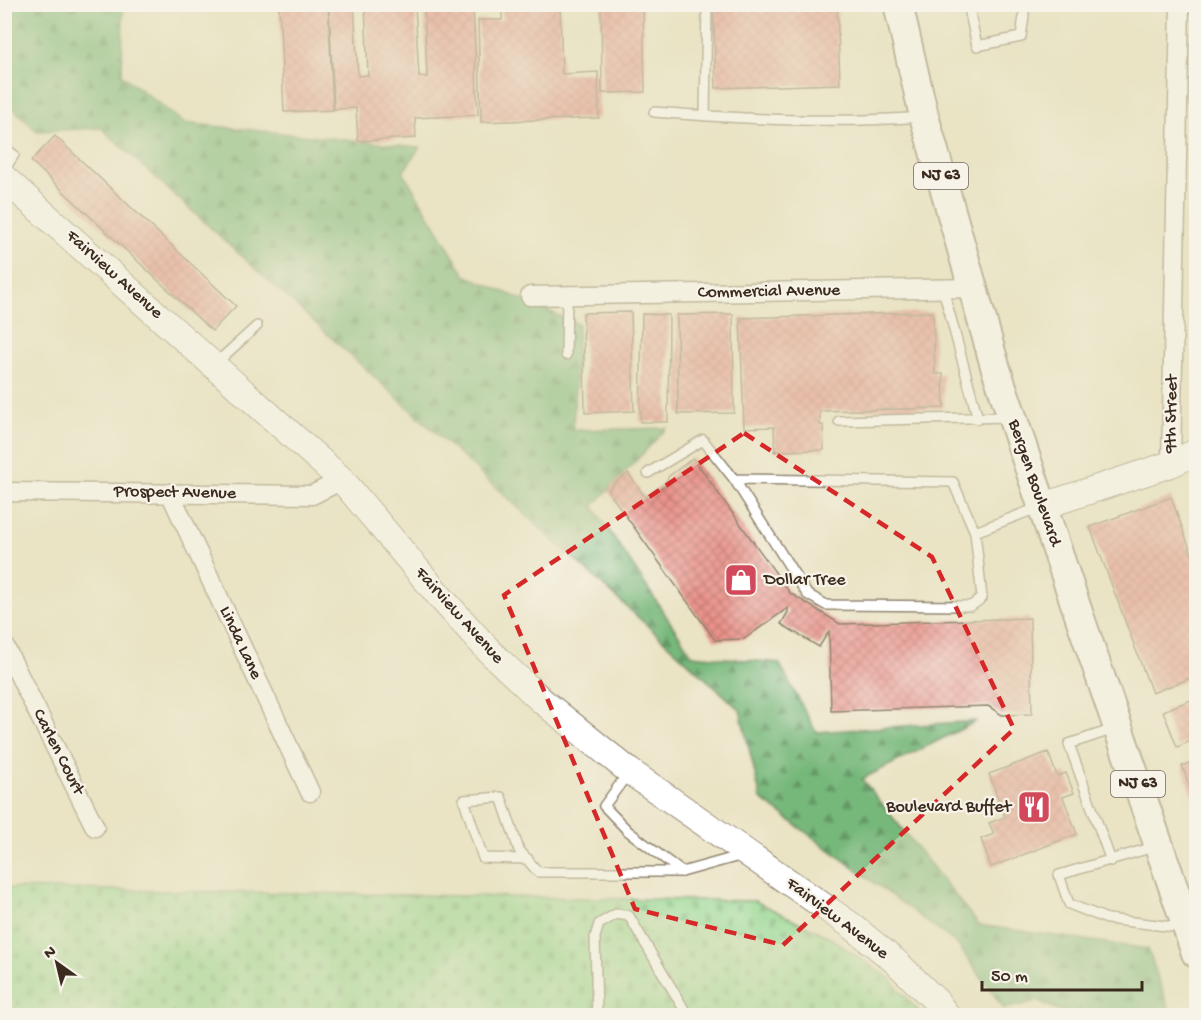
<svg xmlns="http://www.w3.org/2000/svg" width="1201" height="1020" viewBox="0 0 1201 1020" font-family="'Gochi Hand',sans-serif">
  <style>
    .forest { fill: url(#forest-firs); stroke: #58714c; stroke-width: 1.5 }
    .cemetery { fill: url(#cemetery-stones); stroke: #678056; stroke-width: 1.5 }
    .building { fill: url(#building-cross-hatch) }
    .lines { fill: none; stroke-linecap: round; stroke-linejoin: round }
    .lane-casing { stroke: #928671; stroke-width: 12 }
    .street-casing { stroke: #928671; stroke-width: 21 }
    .secondary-casing { stroke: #928671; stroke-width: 28 }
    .primary-casing { stroke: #928671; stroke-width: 32 }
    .lane { stroke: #fff; stroke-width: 9 }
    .street { stroke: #fff; stroke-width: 18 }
    .secondary { stroke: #fff; stroke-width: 26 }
    .primary { stroke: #fff; stroke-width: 28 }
    .marked { fill: none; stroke: #d62828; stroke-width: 4.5; stroke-dasharray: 12 8; stroke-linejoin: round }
    .labels { text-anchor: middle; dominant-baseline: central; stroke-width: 4.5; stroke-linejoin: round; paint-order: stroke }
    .shield { fill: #f7f3e8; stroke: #73665b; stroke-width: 1.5 }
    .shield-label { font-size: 16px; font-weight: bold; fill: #3b2a1e }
    .street-label { font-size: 18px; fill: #3b2a1e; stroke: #f7f3e8 }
    .poi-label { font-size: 18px; fill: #3b2a1e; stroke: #f7f3e8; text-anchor: start }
  </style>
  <defs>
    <pattern id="forest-firs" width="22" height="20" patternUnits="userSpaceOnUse" patternTransform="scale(1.5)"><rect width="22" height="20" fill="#76b87a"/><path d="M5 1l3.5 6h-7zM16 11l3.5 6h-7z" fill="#629663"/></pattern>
    <pattern id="cemetery-stones" width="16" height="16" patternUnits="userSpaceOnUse" patternTransform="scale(1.5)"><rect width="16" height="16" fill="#93d78f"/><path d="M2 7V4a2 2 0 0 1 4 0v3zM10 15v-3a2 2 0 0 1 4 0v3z" fill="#80b97b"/></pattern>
    <pattern id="building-cross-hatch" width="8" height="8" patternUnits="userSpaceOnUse" patternTransform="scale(1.5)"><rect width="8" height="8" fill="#e9928a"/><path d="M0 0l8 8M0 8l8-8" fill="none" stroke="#be7770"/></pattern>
  </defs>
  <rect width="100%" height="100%" fill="#f7f3e8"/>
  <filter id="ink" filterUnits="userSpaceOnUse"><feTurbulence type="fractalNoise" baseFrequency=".0167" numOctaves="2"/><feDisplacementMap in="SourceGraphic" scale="12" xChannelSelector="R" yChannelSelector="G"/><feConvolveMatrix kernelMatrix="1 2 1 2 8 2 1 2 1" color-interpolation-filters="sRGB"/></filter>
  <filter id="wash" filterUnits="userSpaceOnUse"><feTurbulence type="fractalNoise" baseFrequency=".008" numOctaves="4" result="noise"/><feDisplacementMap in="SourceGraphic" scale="24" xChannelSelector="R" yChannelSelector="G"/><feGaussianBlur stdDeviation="1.35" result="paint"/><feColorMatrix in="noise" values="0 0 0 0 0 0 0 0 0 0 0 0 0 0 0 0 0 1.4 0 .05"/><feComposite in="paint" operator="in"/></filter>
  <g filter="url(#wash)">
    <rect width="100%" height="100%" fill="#eae3c4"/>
    <path class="forest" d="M 5,5 L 123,5 L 122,75 L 184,123 L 420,147 L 403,172 L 465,275 L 578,324 L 573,430 L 667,428 L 593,506 L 692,655 L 779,663 L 816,732 L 977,721 L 862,779 L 979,925 L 1148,949 L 1171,1015 L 1068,1015 L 1039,1001 L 1004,1009 L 957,944 L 761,799 L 740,710 L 101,128 L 37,131 L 5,101 Z"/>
    <path class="cemetery" d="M 5,888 L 755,901 L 827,936 L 888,977 L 922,1015 L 5,1016 Z"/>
    <g id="blocks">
      <g class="building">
        <path d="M 279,4 L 328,4 L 333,110 L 284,112 Z"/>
        <path d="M 329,4 L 354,4 L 358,76 L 368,75 L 365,4 L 415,4 L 419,77 L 427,77 L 424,4 L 473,4 L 478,115 L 415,118 L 416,138 L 358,141 L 356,108 L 334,109 Z"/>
        <path d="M 502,4 L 560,4 L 562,74 L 598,72 L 599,118 L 481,122 L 478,20 L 502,20 Z"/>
        <path d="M 713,4 L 837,4 L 840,84 L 716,88 Z"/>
        <path d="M 601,5 L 643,5 L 645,92 L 602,93 Z"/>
        <path d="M 55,136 L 236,306 L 212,331 L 31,161 Z"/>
        <path d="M 631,312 L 634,411 L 585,413 L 583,313 Z"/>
        <path d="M 933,312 L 935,374 L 943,374 L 944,408 L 820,411 L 820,425 L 823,425 L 824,450 L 775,451 L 774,427 L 744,428 L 740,318 Z"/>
        <path d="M 642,314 L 669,315 L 668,422 L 640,422 Z"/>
        <path d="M 733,314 L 734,413 L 678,414 L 677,315 Z"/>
        <path d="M 693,458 L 790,593 L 840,624 L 1030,618 L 1032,714 L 1002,715 L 988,706 L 831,711 L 829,631 L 819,647 L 781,624 L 788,612 L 788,608 L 744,639 L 715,640 L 608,491 L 613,484 L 628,473 L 645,497 L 664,484 L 669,476 Z"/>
        <path d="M 1171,497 L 1196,566 L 1196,676 L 1152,693 L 1090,527 Z"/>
        <path d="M 1196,698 L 1196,739 L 1177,747 L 1163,711 Z"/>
        <path d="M 1048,752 L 1057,776 L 1066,773 L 1074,793 L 1063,797 L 1077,834 L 991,867 L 981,839 L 994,834 L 989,823 L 1005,817 L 989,774 Z"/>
        <path d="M 1196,760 L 1196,795 L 1193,796 L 1182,766 Z"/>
      </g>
    </g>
  </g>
  <g filter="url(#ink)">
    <use href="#blocks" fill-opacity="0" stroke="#928671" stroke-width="1.5"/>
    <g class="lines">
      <defs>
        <g id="lane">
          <path d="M 968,4 L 977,46 L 1021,37 L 1024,16 L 1023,4"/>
          <path d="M 654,112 C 743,119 832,124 922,117"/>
          <path d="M 705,116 L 707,4"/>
          <path d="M 4,147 L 14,155 L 4,170"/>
          <path d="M 943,289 L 978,419"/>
          <path d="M 566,355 L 567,297"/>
          <path d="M 215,364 L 257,326"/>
          <path d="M 839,421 L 1009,417"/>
          <path d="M 648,473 L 703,440 L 734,479 L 807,594 L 826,605 L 971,606 L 982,598 L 975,532 L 953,482 L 734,479"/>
          <path d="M 975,532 L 1040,507"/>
          <path d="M 629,772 L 604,806 L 628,831 L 682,872 L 743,855"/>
          <path d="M 1157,846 L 1059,875 L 1069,904 L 1107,919 L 1183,928"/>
          <path d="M 528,859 L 483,858 L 464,800 L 501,797 L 519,850 L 538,872 L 682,872"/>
          <path d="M 1111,861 L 1069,744 L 1114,729"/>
          <path d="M 597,1016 L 595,937 L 599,924 L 616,914 L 629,916 L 688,1016"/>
        </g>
        <g id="street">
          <path d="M 530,296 L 972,288"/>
          <path d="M 1171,464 L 1180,4"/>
          <path d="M 4,492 L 312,495 L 342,480"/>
          <path d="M 170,493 L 310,792"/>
          <path d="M 4,645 L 95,827"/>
        </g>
        <g id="secondary">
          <path d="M 4,178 L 342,480 L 442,599 L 490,652 L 541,700 L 629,771 L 852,926 L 896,962 L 937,1002 L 947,1016"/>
          <path d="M 1043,506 L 1171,464 L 1196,452"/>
        </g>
        <path id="primary" d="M 898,4 L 924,116 L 995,366 L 1079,615 L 1196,953"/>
      </defs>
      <use href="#lane" class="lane-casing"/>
      <use href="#street" class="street-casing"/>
      <use href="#secondary" class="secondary-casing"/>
      <use href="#primary" class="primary-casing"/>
      <use href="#lane" class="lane"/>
      <use href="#street" class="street"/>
      <use href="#secondary" class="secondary"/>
      <use href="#primary" class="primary"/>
    </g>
  </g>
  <path d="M0 0H1201V1020H0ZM 744,433 L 932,557 L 1014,729 L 783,945 L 635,909 L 504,595 Z" fill="#eae3c4" fill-opacity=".55" fill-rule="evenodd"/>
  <path class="marked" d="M 744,433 L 932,557 L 1014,729 L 783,945 L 635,909 L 504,595 Z"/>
  <defs>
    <symbol id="shop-square" viewBox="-11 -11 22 22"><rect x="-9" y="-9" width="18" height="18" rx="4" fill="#d1495b" stroke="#f7f3e8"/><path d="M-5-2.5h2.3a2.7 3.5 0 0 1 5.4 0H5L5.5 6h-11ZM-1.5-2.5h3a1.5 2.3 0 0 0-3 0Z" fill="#fff"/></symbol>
    <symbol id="restaurant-square" viewBox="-11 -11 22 22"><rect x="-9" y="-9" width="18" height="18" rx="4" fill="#d1495b" stroke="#f7f3e8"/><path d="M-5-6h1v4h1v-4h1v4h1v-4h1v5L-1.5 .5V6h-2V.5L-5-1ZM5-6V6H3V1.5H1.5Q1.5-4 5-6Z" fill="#fff"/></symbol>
  </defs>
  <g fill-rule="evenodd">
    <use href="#shop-square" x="722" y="561" width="38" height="38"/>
    <use href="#restaurant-square" x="1015" y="788" width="38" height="38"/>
  </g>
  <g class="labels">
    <g class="shield">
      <rect x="914" y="163" width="54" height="26" rx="4.5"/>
      <rect x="1111" y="771" width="54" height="26" rx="4.5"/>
    </g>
    <g class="shield-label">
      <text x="941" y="176">NJ 63</text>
      <text x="1138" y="784">NJ 63</text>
    </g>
    <g class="street-label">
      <text transform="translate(114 275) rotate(42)">Fairview Avenue</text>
      <text transform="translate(769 292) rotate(-1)">Commercial Avenue</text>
      <text transform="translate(1172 414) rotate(-89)">9th Street</text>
      <text transform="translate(1034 483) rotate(71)">Bergen Boulevard</text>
      <text transform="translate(175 493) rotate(1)">Prospect Avenue</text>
      <text transform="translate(459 616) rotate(48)">Fairview Avenue</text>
      <text transform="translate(240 643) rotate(65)">Linda Lane</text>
      <text transform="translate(58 752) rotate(63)">Carlen Court</text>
      <text transform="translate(837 919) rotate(37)">Fairview Avenue</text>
    </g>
    <g class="poi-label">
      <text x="764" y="580">Dollar Tree</text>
      <text x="1011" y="807" text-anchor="end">Boulevard Buffet</text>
    </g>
  </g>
  <rect width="1201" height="1020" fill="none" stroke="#f7f3e8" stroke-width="24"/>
  <g transform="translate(57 963) rotate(326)" stroke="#f7f3e8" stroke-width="4.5" paint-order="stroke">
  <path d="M0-4.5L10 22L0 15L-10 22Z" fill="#3b2a1e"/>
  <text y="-9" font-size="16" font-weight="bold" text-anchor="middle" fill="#3b2a1e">N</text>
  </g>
  <path d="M982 981v9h160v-9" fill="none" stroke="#3b2a1e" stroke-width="3"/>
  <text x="991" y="981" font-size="18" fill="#3b2a1e" stroke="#f7f3e8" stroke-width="4.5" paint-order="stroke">50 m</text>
</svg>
